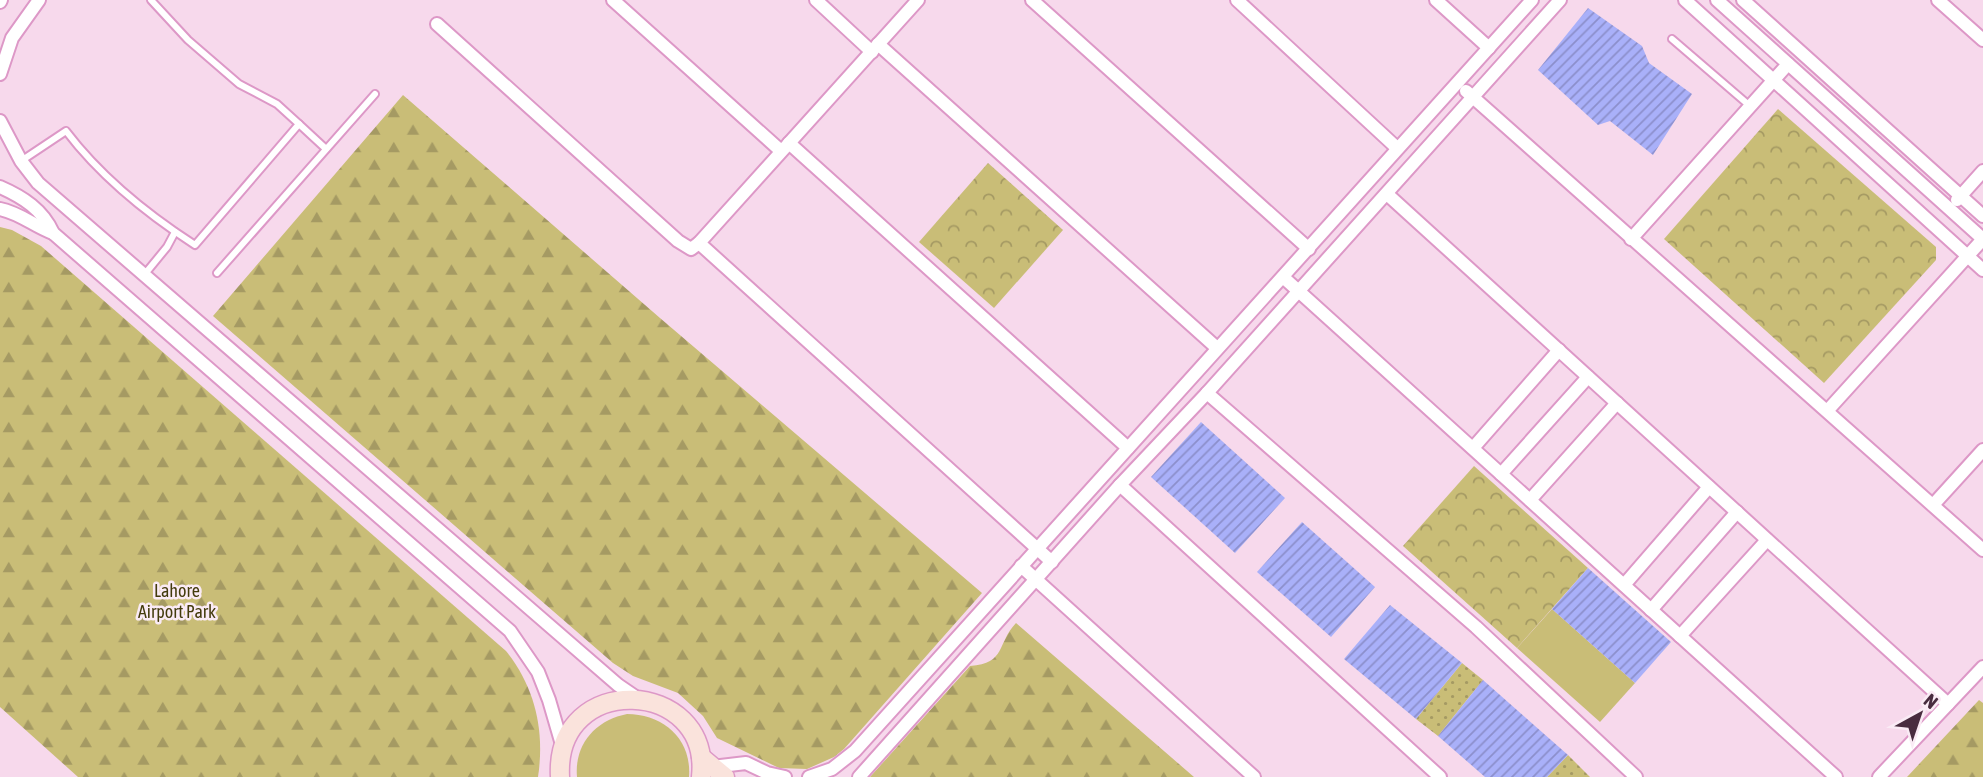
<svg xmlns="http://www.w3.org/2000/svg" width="1983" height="777" viewBox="0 0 1983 777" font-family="'Asap Condensed',sans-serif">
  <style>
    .grass { fill: #c9bd77 }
    .forest { fill: url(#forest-firs) }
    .park { fill: url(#park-crowns) }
    .garden { fill: url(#garden-dots) }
    .building { fill: url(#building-hatch) }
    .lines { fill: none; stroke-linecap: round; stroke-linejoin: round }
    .lane-casing { stroke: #dd98c7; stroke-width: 10 }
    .street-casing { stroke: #dd98c7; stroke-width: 16 }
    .secondary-casing { stroke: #dd98c7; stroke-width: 21 }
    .lane { stroke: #fff; stroke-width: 6 }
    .street { stroke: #fff; stroke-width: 12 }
    .secondary { stroke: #fae3dc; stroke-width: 18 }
    .labels { text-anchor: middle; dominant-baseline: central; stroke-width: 5; stroke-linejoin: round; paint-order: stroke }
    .park-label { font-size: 18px; fill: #433b0c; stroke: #faebf5 }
  </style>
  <defs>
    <pattern id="forest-firs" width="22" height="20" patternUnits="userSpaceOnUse" patternTransform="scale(1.75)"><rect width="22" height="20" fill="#c9bd77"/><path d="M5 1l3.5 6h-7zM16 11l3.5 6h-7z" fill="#a59a63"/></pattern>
    <pattern id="park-crowns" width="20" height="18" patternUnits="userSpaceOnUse" patternTransform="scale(1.75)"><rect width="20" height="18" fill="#c9bd77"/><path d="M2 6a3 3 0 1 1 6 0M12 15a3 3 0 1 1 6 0" fill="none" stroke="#a59a63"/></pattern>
    <pattern id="garden-dots" width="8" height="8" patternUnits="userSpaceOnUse" patternTransform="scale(1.75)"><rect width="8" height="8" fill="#c9bd77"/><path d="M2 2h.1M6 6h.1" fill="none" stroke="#a59a63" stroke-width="1.8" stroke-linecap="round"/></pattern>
    <pattern id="building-hatch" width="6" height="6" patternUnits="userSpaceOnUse" patternTransform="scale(1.75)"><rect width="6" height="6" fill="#a9b0f9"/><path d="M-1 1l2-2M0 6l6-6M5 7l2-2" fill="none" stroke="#8c8fcb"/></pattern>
  </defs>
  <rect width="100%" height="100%" fill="#f7d9ec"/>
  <g class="grass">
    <path d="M 1552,609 L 1635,683 L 1600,722 L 1517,648 Z"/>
    <path d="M 627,714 C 663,714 692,739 689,777 L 577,777 C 574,744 596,720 627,714 Z"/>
  </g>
  <g class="forest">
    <path d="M 403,95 L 660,318 L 982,593 L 844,749 L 834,757 L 807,769 L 779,768 L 717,738 L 703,716 L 678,693 L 633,676 L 613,663 L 213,316 Z"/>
    <path d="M 0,227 L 12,230 L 41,246 L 506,651 C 535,687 545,731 538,777 L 78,777 L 0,707 Z"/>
    <path d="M 1016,623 L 1194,777 L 870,777 L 970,666 C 1007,663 996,644 1016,623 Z"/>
    <path d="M 1979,700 L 1983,703 L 1983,777 L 1907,777 Z"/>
  </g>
  <g class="park">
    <path d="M 1778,109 L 1936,247 L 1936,260 L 1824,383 L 1664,239 Z"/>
    <path d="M 988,163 L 1063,230 L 994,308 L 919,242 Z"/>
    <path d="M 1474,466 L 1588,568 L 1517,648 L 1403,546 Z"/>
  </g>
  <g class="garden">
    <path d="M 1462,663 L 1483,680 L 1438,736 L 1416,719 Z"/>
    <path d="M 1568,755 L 1590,777 L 1547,777 Z"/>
  </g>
  <g class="building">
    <path d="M 1588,8 L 1642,46 L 1649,63 L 1692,94 L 1653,155 L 1610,121 L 1598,125 L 1538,70 Z"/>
    <path d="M 1201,422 L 1285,498 L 1235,553 L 1151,477 Z"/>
    <path d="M 1302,522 L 1375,587 L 1331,637 L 1257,572 Z"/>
    <path d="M 1588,568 L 1671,642 L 1635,683 L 1552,609 Z"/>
    <path d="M 1390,605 L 1462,663 L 1416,719 L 1344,659 Z"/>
    <path d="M 1483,680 L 1568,755 L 1547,777 L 1485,777 L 1438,736 Z"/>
  </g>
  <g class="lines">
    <defs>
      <g id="lane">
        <path d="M 1672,39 L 1750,106"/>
        <path d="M 299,124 L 326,149"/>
        <path d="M 21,161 L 66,131 C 101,177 147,214 195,245 L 299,124 L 277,104 L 239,84 L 188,40 L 151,0"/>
        <path d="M 217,273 L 375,94"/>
        <path d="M 144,275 L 167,247 L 175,232"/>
      </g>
      <g id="street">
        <path d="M 613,0 L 781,151"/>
        <path d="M 816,0 L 872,52"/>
        <path d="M 918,0 L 699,243 L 1052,562"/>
        <path d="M 1032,0 L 1309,249"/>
        <path d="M 1237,0 L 1397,148"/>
        <path d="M 1436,0 L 1489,48"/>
        <path d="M 1685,0 L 1983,270"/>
        <path d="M 1717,0 L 1983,239 L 1828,410"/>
        <path d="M 1743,0 L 1983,216"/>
        <path d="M 1938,0 L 1983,40"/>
        <path d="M 0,2 L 1,0"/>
        <path d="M 437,24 L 678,241 L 691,249 L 699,243"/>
        <path d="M 878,44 L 1217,348"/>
        <path d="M 0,74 L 12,38 L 39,0"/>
        <path d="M 1466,91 L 1983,550"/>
        <path d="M 0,121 L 21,161 L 38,183 L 618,685 L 637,698"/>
        <path d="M 789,143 L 1128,448"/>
        <path d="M 0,187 C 23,197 43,210 53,233 L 510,631 L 538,672 L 549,700 L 563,748"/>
        <path d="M 1387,194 L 1948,704"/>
        <path d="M 1957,200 L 1983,171"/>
        <path d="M 0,209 C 20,213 34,226 53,233"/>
        <path d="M 1631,239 L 1788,64"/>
        <path d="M 1283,277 L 1836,777"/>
        <path d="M 1207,393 L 1476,627 L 1636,777"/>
        <path d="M 1473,448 L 1559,350"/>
        <path d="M 1501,474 L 1588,377"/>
        <path d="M 1120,485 L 1440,777"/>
        <path d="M 1530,500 L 1617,403"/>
        <path d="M 1933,505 L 1983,450"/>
        <path d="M 1021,566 L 1254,777"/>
        <path d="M 1624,585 L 1709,487"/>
        <path d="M 1651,610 L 1737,512"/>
        <path d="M 1680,636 L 1767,540"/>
        <path d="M 712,767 L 746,763 L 767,773 L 785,777"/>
        <path d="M 809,777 L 832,769 L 855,751 L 1532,0"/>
        <path d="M 859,777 L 1120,485 L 1207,393 L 1560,0"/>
        <path d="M 1879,777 L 1983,667"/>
      </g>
      <g id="secondary">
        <path d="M 701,757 L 725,777"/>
        <path d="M 560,777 C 554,670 712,678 701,777"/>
      </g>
    </defs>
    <use href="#lane" class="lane-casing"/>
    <use href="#street" class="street-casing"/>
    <use href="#secondary" class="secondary-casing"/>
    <use href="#lane" class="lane"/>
    <use href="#street" class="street"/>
    <use href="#secondary" class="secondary"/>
  </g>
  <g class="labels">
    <g class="park-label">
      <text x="177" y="590">Lahore<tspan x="177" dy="21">Airport Park</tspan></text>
    </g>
  </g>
  <g transform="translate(1920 714) rotate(40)" stroke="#faebf5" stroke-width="5" paint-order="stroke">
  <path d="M0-5L12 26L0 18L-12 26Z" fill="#482c3f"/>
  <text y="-10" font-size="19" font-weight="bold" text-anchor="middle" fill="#482c3f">N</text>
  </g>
</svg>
